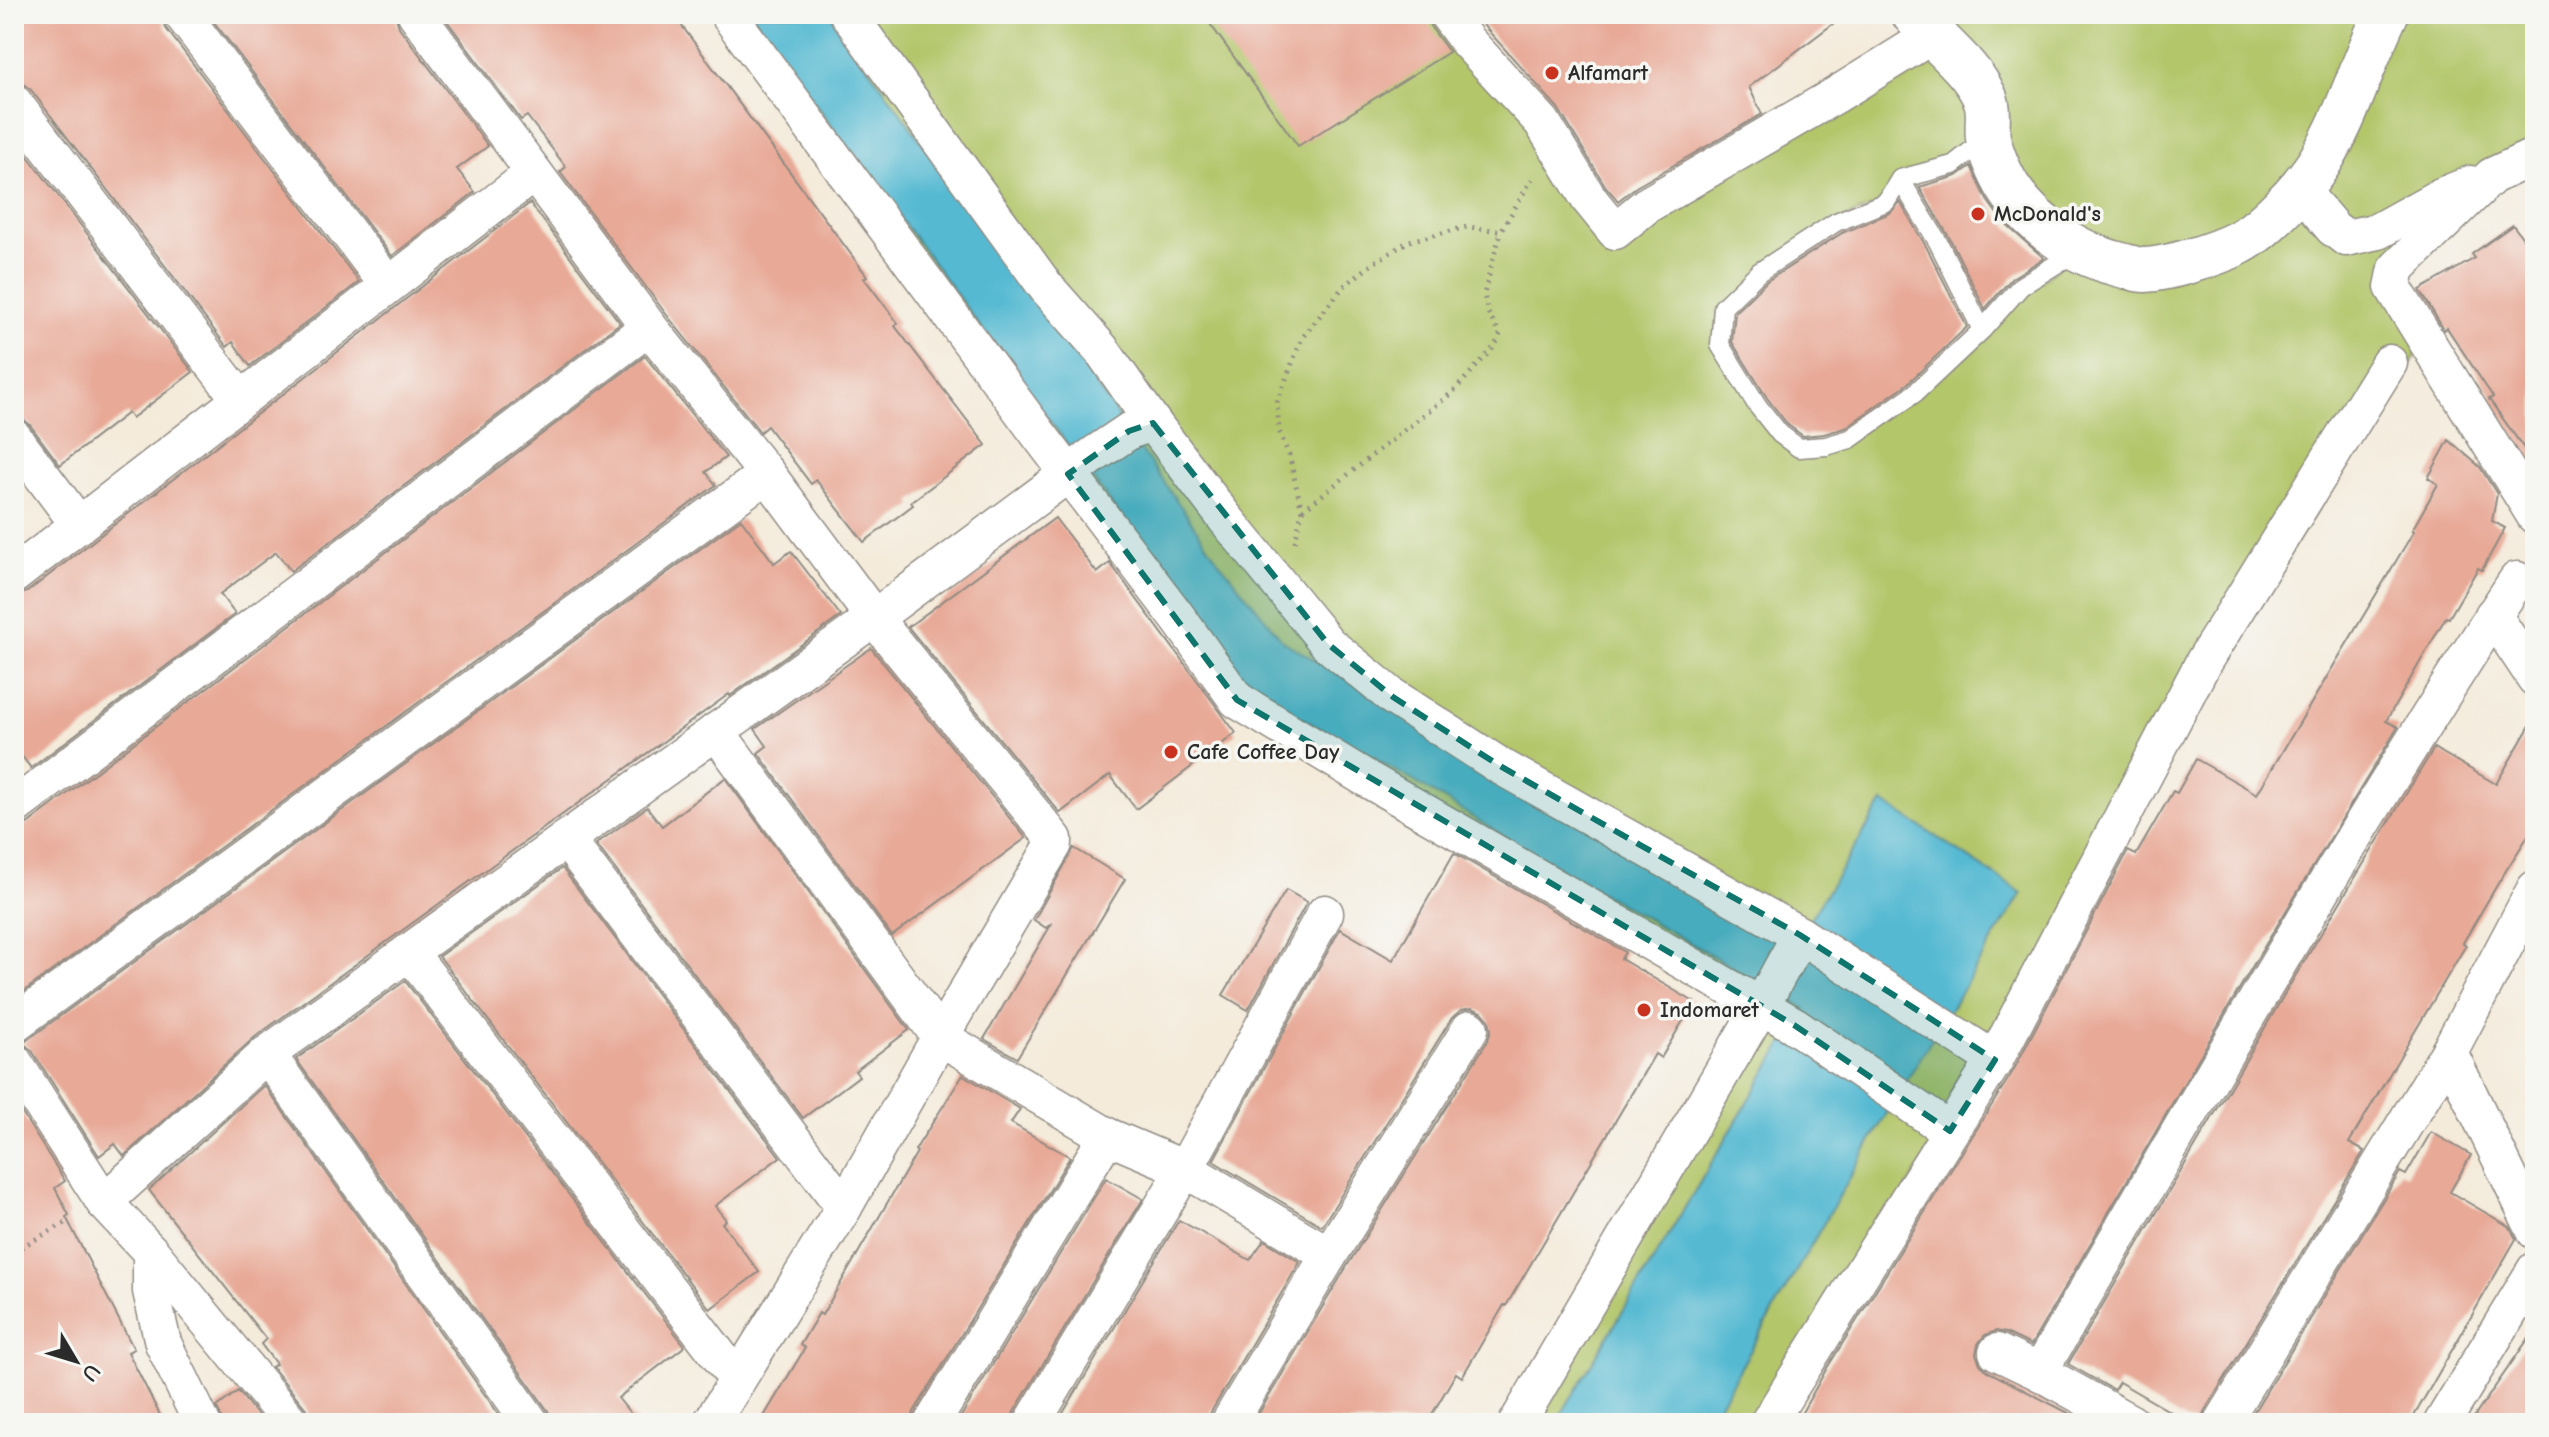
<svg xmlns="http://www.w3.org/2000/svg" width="2549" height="1437" viewBox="0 0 2549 1437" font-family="'Comic Neue',sans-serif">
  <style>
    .green { fill: #b3c66a; stroke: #6f784a; stroke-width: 2; fill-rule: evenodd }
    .water { fill: #54b9d2; stroke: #40727e; stroke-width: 2 }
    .building { fill: #e8a996 }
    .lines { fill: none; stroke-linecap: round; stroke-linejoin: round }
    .service-casing { stroke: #908b83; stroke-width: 21 }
    .minor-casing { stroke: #908b83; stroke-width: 39 }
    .tertiary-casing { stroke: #908b83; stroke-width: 47 }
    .path { stroke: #908b83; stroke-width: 5; stroke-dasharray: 2 6; stroke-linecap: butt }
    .service { stroke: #fff; stroke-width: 18 }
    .minor { stroke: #fff; stroke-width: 36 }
    .tertiary { stroke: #fff; stroke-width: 44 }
    .marked { fill: #0f766e; fill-opacity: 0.2; stroke: #0f766e; stroke-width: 6; stroke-dasharray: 16 10; stroke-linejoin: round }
    .poi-dot { fill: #c8321e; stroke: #f6f6f2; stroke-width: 3 }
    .labels { text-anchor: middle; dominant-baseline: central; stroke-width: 7; stroke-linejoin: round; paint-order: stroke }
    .poi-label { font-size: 22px; font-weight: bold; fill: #2b2b2b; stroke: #f6f6f2; text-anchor: start }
  </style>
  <rect width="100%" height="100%" fill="#f6f6f2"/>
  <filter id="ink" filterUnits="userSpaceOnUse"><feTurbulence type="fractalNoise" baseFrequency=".0125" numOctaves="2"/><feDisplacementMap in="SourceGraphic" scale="16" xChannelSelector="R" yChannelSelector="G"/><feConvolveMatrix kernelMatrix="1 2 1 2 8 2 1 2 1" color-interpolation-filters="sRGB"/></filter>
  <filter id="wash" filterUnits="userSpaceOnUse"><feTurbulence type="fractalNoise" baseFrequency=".006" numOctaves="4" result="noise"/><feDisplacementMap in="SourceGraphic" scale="32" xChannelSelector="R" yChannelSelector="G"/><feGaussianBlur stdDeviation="1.8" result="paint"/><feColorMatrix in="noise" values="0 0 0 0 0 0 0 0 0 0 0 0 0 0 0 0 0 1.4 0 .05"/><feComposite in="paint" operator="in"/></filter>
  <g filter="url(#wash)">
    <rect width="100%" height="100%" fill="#f4ebdb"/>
    <path class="green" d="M 728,14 L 1447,14 L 1615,230 L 1931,36 L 1914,14 L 2535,14 L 2535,156 L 2397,268 L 2426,340 L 2224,654 L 1768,1423 L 1517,1423 L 1761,1005 L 1237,700 ZM 1988,138 L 2079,250 L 1850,439 L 1799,448 L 1720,345 L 1723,307 L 1838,221 L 1886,202 L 1901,179 L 1953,165 Z"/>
    <path class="water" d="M 749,14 L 830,14 L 1108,402 L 1220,563 L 1283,641 L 1724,906 L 1800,935 L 1883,802 L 2022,893 L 1898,1094 L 1709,1423 L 1556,1423 L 1794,1025 L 1806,1009 L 1521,847 L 1417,783 L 1293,713 L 1246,683 L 1205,631 Z"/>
    <g id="blocks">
      <g class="building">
        <path d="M 14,14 L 161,14 L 165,27 L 359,282 L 250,366 L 233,342 L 227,347 L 31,90 L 23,84 L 14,82 Z"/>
        <path d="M 208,14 L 395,14 L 399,27 L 488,146 L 457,169 L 475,192 L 392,256 Z"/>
        <path d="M 442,14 L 673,14 L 867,276 L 864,278 L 898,323 L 895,326 L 986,445 L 911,502 L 913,505 L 864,542 L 816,480 L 811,484 L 767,426 L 760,432 L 666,314 L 560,172 L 566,167 L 527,116 L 521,120 Z"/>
        <path d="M 1203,14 L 1426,14 L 1430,26 L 1449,52 L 1298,146 Z"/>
        <path d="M 1473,14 L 1846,14 L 1749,87 L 1762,114 L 1636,187 L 1618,201 L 1606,187 L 1558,108 Z"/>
        <path d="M 14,138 L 193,372 L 132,418 L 128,413 L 60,465 L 30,425 L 23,419 L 14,417 Z"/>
        <path d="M 1971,166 L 1987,200 L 2003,222 L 2044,258 L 2012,278 L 1985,309 L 1949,237 L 1919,187 L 1957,176 Z"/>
        <path d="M 1900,202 L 1927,248 L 1967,327 L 1907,384 L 1845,428 L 1824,434 L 1803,436 L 1788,425 L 1767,398 L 1732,342 L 1735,312 L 1767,281 L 1842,233 L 1890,213 Z"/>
        <path d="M 530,203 L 620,323 L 291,571 L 276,552 L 220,594 L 235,614 L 31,768 L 14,746 L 14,596 L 27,592 Z"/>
        <path d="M 2513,225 L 2535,255 L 2535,464 L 2489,399 L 2493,397 L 2447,328 L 2444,330 L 2420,290 L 2475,258 L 2472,254 Z"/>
        <path d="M 645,356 L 726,457 L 706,472 L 716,485 L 16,997 L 14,994 L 14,828 L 27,824 Z"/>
        <path d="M 2449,440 L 2480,467 L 2497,494 L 2492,521 L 2505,528 L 2482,570 L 2478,568 L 2449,618 L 2446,617 L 2386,721 L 2398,727 L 2255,962 L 2031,1345 L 2006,1333 L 1996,1331 L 1985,1335 L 1978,1344 L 1976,1354 L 1980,1364 L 1987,1371 L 2088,1423 L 1796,1423 L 1827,1368 L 2013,1071 L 2128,851 L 2136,855 L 2173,791 L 2177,793 L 2196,759 L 2257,794 L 2414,531 L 2412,530 L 2438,484 L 2428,478 Z"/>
        <path d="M 1055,518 L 1097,573 L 1110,563 L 1236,733 L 1136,809 L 1110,775 L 1060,813 L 908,627 Z"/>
        <path d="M 741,519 L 774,563 L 791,551 L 841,616 L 730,696 L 729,694 L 255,1037 L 124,1156 L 115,1144 L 99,1156 L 32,1051 L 23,1043 Z"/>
        <path d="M 871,648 L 1026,838 L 892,936 L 758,753 L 767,746 L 755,729 Z"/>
        <path d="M 2535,717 L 2535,825 L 2500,880 L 2463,943 L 2466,945 L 2349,1143 L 2364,1151 L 2204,1412 L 2201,1423 L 2190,1423 L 2119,1382 L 2114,1390 L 2068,1364 L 2291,983 L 2434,748 L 2496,784 Z"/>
        <path d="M 725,778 L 909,1030 L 855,1071 L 859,1076 L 803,1118 L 596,844 L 647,807 L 662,826 Z"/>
        <path d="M 1074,848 L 1125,879 L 1017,1058 L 984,1039 L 1052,923 L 1046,928 L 1034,920 Z"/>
        <path d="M 1454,853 L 1625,952 L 1621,959 L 1694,1002 L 1661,1058 L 1655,1054 L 1506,1306 L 1504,1305 L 1462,1377 L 1456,1373 L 1427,1423 L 1253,1423 L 1347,1266 L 1488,1040 L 1491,1030 L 1489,1020 L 1482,1012 L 1472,1008 L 1461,1010 L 1452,1018 L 1322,1226 L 1213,1161 L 1340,929 L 1393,960 Z"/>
        <path d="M 562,868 L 780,1157 L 715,1206 L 726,1220 L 722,1223 L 759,1272 L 710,1309 L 439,956 Z"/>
        <path d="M 1286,890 L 1307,902 L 1248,1010 L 1223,995 Z"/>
        <path d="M 405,981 L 685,1346 L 618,1398 L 638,1423 L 552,1423 L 548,1411 L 296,1059 Z"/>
        <path d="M 963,1075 L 1020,1109 L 1011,1123 L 1070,1157 L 914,1412 L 911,1423 L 760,1423 L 805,1348 L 800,1345 L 819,1313 L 822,1315 L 886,1205 L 917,1152 L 915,1150 Z"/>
        <path d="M 264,1085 L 505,1423 L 311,1423 L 307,1410 L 272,1367 L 276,1364 L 261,1344 L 266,1339 L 149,1190 Z"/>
        <path d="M 18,1107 L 65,1181 L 55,1188 L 69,1215 L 66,1217 L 134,1349 L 128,1352 L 164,1423 L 14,1423 L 14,1109 Z"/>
        <path d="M 2431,1132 L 2471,1155 L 2450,1192 L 2510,1227 L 2516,1239 L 2410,1423 L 2247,1423 L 2400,1172 L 2406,1175 Z"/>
        <path d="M 1106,1178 L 1143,1199 L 1014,1412 L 1011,1423 L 957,1423 Z"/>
        <path d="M 1179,1220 L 1250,1260 L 1264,1240 L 1300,1262 L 1211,1412 L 1208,1423 L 1057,1423 Z"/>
        <path d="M 2535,1329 L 2535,1423 L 2470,1423 Z"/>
        <path d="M 238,1391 L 264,1423 L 223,1423 L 217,1407 Z"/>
      </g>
    </g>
  </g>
  <g filter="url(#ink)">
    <use href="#blocks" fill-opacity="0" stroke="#908b83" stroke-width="2"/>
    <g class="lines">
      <defs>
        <g id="service">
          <path d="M 1986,139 L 1953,165 L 1900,179 L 1886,202 L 1836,222 L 1759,272 L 1723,307 L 1720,345 L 1757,405 L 1780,434 L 1799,448 L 1826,446 L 1850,439 L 1915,393 L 1982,330 L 2021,286 L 2079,250"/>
          <path d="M 1900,179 L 1938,242 L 1982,330"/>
        </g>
        <g id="minor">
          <path d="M 182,14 L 388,285"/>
          <path d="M 416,14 L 649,327 L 767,474 L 874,618 L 1054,839 L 1054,844 L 940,1037 L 844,1207 L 711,1423"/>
          <path d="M 728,14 L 1040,436 L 1179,619 L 1237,700 L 1367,779 L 1794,1025 L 1950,1131"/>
          <path d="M 848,14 L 1046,287 L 1101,349 L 1153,423 L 1225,518 L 1328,644 L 1393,697 L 1500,766 L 1800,935 L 1995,1060"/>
          <path d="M 1447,14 L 1467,41 L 1542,122 L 1589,199 L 1615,231 L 1647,205 L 1836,95 L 1931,36"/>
          <path d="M 14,103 L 240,399"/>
          <path d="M 2535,156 L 2492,176 L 2397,268 L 2393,287 L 2535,516"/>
          <path d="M 2299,188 L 2333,228 L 2346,238 L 2378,231 L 2441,196 L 2471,184"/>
          <path d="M 14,438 L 79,525"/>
          <path d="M 14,575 L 534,173"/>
          <path d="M 2493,615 L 2535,678"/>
          <path d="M 716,731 L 940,1037 L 1107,1136 L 1185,1169 L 1329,1255"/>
          <path d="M 14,807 L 649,327"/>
          <path d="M 566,839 L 844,1207"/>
          <path d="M 409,952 L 737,1379"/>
          <path d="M 14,1024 L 767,474"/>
          <path d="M 2449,1052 L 2535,1231"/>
          <path d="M 267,1054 L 531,1423"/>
          <path d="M 14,1062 L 104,1202 L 151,1252 L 151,1291 L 163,1343 L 202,1423"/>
          <path d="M 104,1202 L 267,1054 L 874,618 L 1095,454 L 1129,431 L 1153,423"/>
          <path d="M 151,1252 L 291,1423"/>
          <path d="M 1997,1352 L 2039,1372"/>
          <path d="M 932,1423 L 1107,1136"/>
          <path d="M 1032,1423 L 1185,1169 L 1325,913"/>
          <path d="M 1229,1423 L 1329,1255 L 1470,1029"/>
          <path d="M 1517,1423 L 1761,1006 L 1800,935"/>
          <path d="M 1768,1423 L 1995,1060 L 2204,661 L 2389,363"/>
          <path d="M 2131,1423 L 2039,1372 C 2195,1106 2347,837 2517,580"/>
          <path d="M 2222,1423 L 2449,1052 L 2535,889"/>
          <path d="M 2442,1423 L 2535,1270"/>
        </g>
        <path id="tertiary" d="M 1914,14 C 1936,42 1970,65 1984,96 C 1991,109 1986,124 1988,138 C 1992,156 2002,179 2012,193 C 2038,229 2079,255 2121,265 C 2129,267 2137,270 2145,270 C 2169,269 2216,254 2238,243 C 2263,231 2304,187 2319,163 C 2348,117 2362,63 2386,14"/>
      </defs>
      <use href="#service" class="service-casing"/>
      <use href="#minor" class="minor-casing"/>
      <use href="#tertiary" class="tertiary-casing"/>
      <g class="path">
        <path d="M 1303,510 L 1453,392 L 1495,346 L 1500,334 L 1488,313 L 1484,294 L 1501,231"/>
        <path d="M 1295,542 L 1302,511 L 1289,455 L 1279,431 L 1277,402 L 1302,338 L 1344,286 L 1375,262 L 1409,241 L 1467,227 L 1501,231 L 1532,179"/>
        <path d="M 14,1251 L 69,1221"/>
      </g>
      <use href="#service" class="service"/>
      <use href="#minor" class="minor"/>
      <use href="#tertiary" class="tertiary"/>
    </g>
  </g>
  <path class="marked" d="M 1153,423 L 1328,644 L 1393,697 L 1500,766 L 1800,935 L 1995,1060 L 1950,1131 L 1794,1025 L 1237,700 L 1068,474 L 1129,431 Z"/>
  <g class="poi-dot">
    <circle cx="1552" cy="73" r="8"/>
    <circle cx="1978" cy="214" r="8"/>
    <circle cx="1171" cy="752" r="8"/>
    <circle cx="1644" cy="1010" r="8"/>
  </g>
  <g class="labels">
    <g class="poi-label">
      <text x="1568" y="73">Alfamart</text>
      <text x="1994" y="214">McDonald's</text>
      <text x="1187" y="752">Cafe Coffee Day</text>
      <text x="1660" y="1010">Indomaret</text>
    </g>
  </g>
  <rect width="2549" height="1437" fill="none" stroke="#f6f6f2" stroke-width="48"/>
  <g transform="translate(76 1361) rotate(128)" stroke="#f6f6f2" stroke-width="6" paint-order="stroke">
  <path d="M0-6L14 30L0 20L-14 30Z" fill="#2b2b2b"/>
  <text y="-12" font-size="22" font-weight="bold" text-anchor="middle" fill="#2b2b2b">U</text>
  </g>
</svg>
